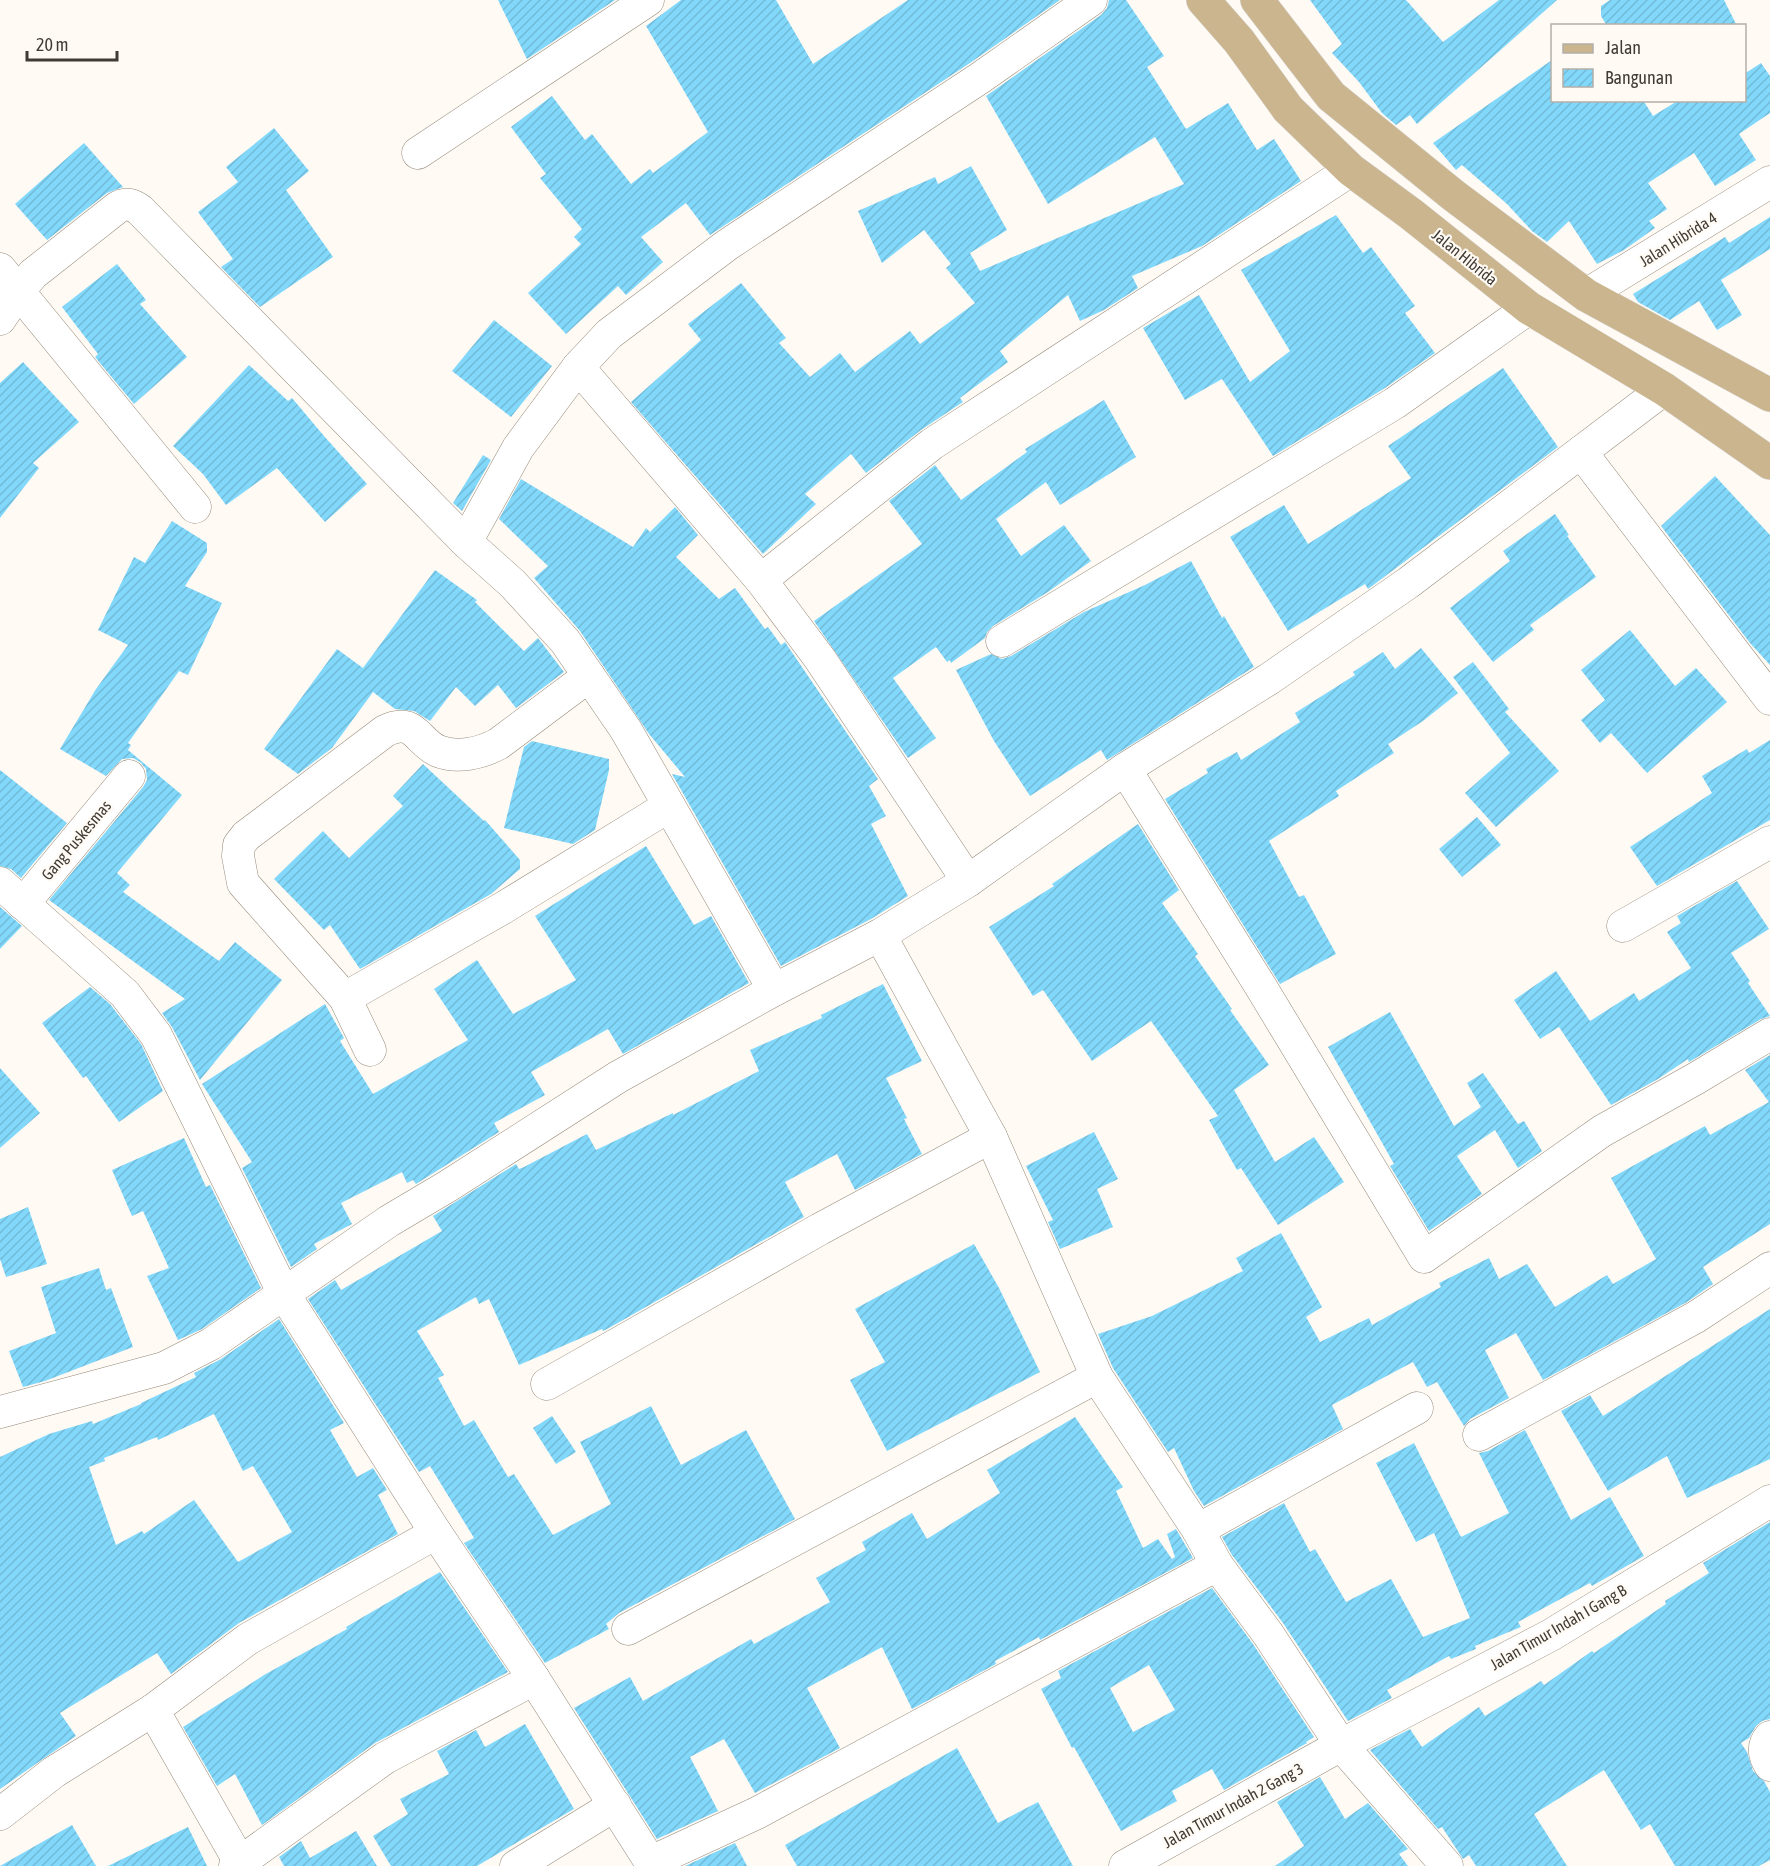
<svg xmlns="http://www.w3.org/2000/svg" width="1770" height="1866" viewBox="0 0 1770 1866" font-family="'Asap Condensed',sans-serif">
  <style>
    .building { fill: url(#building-hatch); fill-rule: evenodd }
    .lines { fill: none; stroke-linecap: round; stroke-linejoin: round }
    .minor-casing { stroke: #948a7b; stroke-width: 33 }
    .major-casing { stroke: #d9d8d7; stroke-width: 34 }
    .minor { stroke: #fff; stroke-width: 32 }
    .major { stroke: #cab58e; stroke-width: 33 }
    .labels { text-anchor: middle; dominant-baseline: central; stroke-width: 4.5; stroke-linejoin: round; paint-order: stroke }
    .street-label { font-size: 16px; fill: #403c35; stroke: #fffaf4 }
  </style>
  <defs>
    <pattern id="building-hatch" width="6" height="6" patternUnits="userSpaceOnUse" patternTransform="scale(1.5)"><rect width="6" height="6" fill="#82d8fb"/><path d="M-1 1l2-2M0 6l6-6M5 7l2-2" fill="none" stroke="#71bad8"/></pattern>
  </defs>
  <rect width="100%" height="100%" fill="#fffaf4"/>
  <g class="building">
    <path d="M 498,0 L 615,0 L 527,59 Z"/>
    <path d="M 681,0 L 776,0 L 813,64 L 908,0 L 1060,0 L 970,63 L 710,235 L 686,203 L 641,237 L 663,262 L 626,295 L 618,286 L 566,334 L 528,293 L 581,244 L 574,237 L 582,229 L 540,178 L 546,174 L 511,127 L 552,96 L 585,140 L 592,134 L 631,184 L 650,169 L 653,173 L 708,132 L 646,26 Z"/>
    <path d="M 1109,0 L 1126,0 L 1164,56 L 1147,67 L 1186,129 L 1228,103 L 1257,150 L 1274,139 L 1301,181 L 1202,246 L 1132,276 L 1138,288 L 1104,310 L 1080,321 L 1068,295 L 1000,351 L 1008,362 L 960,398 L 963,402 L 921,430 L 866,473 L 851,454 L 805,494 L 816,504 L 763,554 L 631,402 L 701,340 L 688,324 L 741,283 L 786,338 L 779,343 L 810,377 L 840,353 L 855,372 L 910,331 L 920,344 L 975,303 L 946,268 L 951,264 L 924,230 L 882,263 L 858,211 L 935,177 L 938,184 L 971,166 L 1007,230 L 970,253 L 980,271 L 1184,184 L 1155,137 L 1048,204 L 986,96 L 1101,15 L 1107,8 Z"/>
    <path d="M 1310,0 L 1406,0 L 1443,42 L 1499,0 L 1557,0 L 1417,124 L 1410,115 L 1396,125 L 1382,113 L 1359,82 L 1332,53 L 1342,44 Z"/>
    <path d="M 1610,0 L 1724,0 L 1737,26 L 1607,26 L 1601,16 L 1601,6 Z"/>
    <path d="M 1552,60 L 1552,100 L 1643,100 L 1653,116 L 1679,100 L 1744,100 L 1744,74 L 1761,63 L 1770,76 L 1770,113 L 1739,134 L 1756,160 L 1715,186 L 1694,153 L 1648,183 L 1667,209 L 1649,221 L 1655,228 L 1624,250 L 1597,264 L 1569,221 L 1547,242 L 1532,231 L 1507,204 L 1462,165 L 1456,170 L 1433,143 Z"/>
    <path d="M 274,128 L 309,171 L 286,190 L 333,257 L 260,307 L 221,267 L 233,259 L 198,212 L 238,182 L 226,167 Z"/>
    <path d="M 84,143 L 123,187 L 107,193 L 47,240 L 15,204 Z"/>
    <path d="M 1336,215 L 1363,253 L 1371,247 L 1415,306 L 1405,313 L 1435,353 L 1385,388 L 1273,456 L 1222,379 L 1185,400 L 1143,328 L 1199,295 L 1250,382 L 1290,351 L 1241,270 Z"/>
    <path d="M 1770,217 L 1770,249 L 1721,280 L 1742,315 L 1717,330 L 1699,301 L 1670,320 L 1638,302 L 1633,294 L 1725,237 L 1729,243 Z"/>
    <path d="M 117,264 L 146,300 L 140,304 L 187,357 L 134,404 L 95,357 L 98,354 L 62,307 Z"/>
    <path d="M 494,320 L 552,366 L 511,417 L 452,371 Z"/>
    <path d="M 23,362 L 79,422 L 33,463 L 39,468 L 0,518 L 0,383 Z"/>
    <path d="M 249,365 L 288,401 L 292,398 L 324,436 L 367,484 L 325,522 L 277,468 L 226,505 L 203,474 L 173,446 Z"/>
    <path d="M 1503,368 L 1558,447 L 1368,589 L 1365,584 L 1288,631 L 1230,537 L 1284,505 L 1308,544 L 1411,478 L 1388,446 Z"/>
    <path d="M 1104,400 L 1136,457 L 1060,505 L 1046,482 L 996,519 L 1021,556 L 1064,525 L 1091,561 L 1048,592 L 993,626 L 987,632 L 985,638 L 951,663 L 950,660 L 947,662 L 936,647 L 893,678 L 936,738 L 908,758 L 814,621 L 922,544 L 889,501 L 935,465 L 961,500 L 1027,452 L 1025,449 Z"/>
    <path d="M 483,455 L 491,460 L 462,511 L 453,503 Z"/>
    <path d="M 1715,476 L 1770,535 L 1770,665 L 1750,643 L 1661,526 Z"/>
    <path d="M 521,479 L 633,547 L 646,528 L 650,532 L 675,507 L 698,535 L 676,557 L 719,599 L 735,588 L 765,629 L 768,627 L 781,645 L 785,642 L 878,779 L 869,786 L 886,816 L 871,824 L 908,896 L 871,919 L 781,966 L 672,774 L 685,777 L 649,734 L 580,631 L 534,578 L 548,566 L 499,519 Z"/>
    <path d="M 1555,514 L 1569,535 L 1567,536 L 1596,577 L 1530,625 L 1534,630 L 1493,662 L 1450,608 L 1510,561 L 1503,551 Z"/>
    <path d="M 172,521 L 207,543 L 207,552 L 185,586 L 222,603 L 188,675 L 179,671 L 128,743 L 131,745 L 128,750 L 182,795 L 117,873 L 130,885 L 123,892 L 219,961 L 235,942 L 282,980 L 200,1080 L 172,1027 L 162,1013 L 185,999 L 49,900 L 143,787 L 147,780 L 146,769 L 140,762 L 133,758 L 122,759 L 106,776 L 60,749 L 96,689 L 128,645 L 98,630 L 134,557 L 145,563 Z"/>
    <path d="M 1191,561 L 1222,618 L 1224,616 L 1254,667 L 1107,760 L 1101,750 L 1030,796 L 994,741 L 956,670 L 991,654 L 1002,659 L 1011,656 L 1084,612 L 1145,585 Z"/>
    <path d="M 435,570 L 477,600 L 475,602 L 524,651 L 538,638 L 564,672 L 516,708 L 498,685 L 475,706 L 456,687 L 430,721 L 414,711 L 395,709 L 373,692 L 332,748 L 298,774 L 264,749 L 337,649 L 363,668 Z"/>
    <path d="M 1630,630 L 1675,686 L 1696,668 L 1727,702 L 1647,773 L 1611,733 L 1600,743 L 1581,720 L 1605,700 L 1581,670 Z"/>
    <path d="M 1421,648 L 1458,693 L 1423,721 L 1388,744 L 1394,753 L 1336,791 L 1339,796 L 1269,841 L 1299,897 L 1304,895 L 1336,954 L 1280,984 L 1165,799 L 1208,773 L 1206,769 L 1237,752 L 1241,760 L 1300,722 L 1295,713 L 1355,675 L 1353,672 L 1383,652 L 1395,669 Z"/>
    <path d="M 1473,662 L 1509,709 L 1505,712 L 1559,771 L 1496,827 L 1465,793 L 1510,753 L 1453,677 Z"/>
    <path d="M 1770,740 L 1770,820 L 1657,886 L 1630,847 L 1712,793 L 1702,776 L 1747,749 L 1749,753 Z"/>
    <path d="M 532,741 L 609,759 L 609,770 L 595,830 L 573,844 L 504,828 L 524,747 Z"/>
    <path d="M 423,764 L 484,821 L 485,820 L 520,860 L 520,869 L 491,894 L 360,969 L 330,925 L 324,930 L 274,879 L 323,831 L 349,858 L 403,806 L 393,796 Z"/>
    <path d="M 0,770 L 67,823 L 21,878 L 11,869 L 0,866 Z"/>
    <path d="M 1477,817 L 1501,845 L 1462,877 L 1439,849 Z"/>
    <path d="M 1138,824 L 1179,890 L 1162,903 L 1198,954 L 1195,956 L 1232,1009 L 1230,1010 L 1269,1065 L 1234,1090 L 1275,1162 L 1314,1137 L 1344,1182 L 1278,1225 L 1241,1168 L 1237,1170 L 1209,1120 L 1218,1116 L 1151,1021 L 1092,1061 L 1043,990 L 1033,996 L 989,927 L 1054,886 L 1052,884 Z"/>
    <path d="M 646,846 L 694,925 L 711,916 L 749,983 L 623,1054 L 608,1029 L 531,1072 L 545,1095 L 494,1123 L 499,1132 L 416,1184 L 413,1180 L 407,1183 L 402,1172 L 341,1203 L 352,1224 L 314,1244 L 317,1249 L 291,1267 L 242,1168 L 252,1162 L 202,1084 L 325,1004 L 344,1038 L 340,1041 L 373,1094 L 468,1040 L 434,989 L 477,960 L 513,1014 L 576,980 L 535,916 Z"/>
    <path d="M 1737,881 L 1769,929 L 1731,953 L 1750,981 L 1748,983 L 1770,1016 L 1761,1019 L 1689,1062 L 1688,1059 L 1658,1079 L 1611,1105 L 1559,1027 L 1540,1039 L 1514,1000 L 1556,971 L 1590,1021 L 1634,993 L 1639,1001 L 1691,968 L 1667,932 L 1681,923 L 1677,916 Z"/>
    <path d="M 0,907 L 22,926 L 0,949 Z"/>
    <path d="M 883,984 L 922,1061 L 886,1078 L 907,1118 L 904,1119 L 922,1154 L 855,1190 L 837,1154 L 785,1182 L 804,1217 L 609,1328 L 603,1331 L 602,1329 L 519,1365 L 489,1299 L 479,1304 L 476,1297 L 417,1331 L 444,1375 L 438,1378 L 464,1426 L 474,1420 L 508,1477 L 514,1474 L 553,1535 L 611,1504 L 580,1442 L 651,1406 L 681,1465 L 746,1430 L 795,1519 L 619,1613 L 606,1624 L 609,1629 L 545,1663 L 464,1543 L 474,1538 L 430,1466 L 419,1472 L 308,1299 L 335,1280 L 341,1290 L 442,1231 L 433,1216 L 516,1164 L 519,1169 L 524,1167 L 587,1134 L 596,1150 L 673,1113 L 673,1115 L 759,1071 L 750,1050 L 822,1018 L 821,1015 Z"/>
    <path d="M 90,987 L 110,1004 L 141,1044 L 163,1091 L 119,1122 L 86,1076 L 83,1078 L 42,1023 Z"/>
    <path d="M 1390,1012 L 1454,1126 L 1481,1107 L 1467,1083 L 1483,1073 L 1518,1124 L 1524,1121 L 1542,1151 L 1518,1168 L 1495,1130 L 1457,1156 L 1482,1194 L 1429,1231 L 1390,1166 L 1394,1164 L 1328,1047 Z"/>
    <path d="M 1770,1055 L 1770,1224 L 1703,1267 L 1713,1284 L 1687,1302 L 1543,1380 L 1516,1333 L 1485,1350 L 1509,1398 L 1470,1419 L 1464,1426 L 1437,1382 L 1427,1387 L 1413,1362 L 1332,1405 L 1343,1429 L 1204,1506 L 1194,1491 L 1174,1448 L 1168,1452 L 1113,1368 L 1098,1334 L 1152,1316 L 1243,1271 L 1236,1258 L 1281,1233 L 1322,1307 L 1306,1317 L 1320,1342 L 1369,1318 L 1372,1325 L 1441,1287 L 1439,1283 L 1489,1258 L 1499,1279 L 1527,1264 L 1555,1307 L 1607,1275 L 1613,1284 L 1656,1259 L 1611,1178 L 1705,1126 L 1710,1135 L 1769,1102 L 1745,1070 Z"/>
    <path d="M 0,1068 L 40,1113 L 0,1148 Z"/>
    <path d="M 1094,1132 L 1118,1179 L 1097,1189 L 1113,1227 L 1060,1249 L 1048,1222 L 1053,1220 L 1026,1166 Z"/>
    <path d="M 184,1138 L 206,1187 L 210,1185 L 261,1288 L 202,1329 L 178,1340 L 147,1276 L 169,1268 L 143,1211 L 132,1216 L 112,1170 Z"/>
    <path d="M 28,1207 L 47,1264 L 6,1277 L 0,1259 L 0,1219 Z"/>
    <path d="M 974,1244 L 999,1288 L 1040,1372 L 887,1451 L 850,1380 L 885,1362 L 855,1309 Z"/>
    <path d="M 99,1268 L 106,1290 L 111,1288 L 133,1347 L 45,1381 L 23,1387 L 9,1351 L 56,1333 L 41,1287 Z"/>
    <path d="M 1770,1309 L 1770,1459 L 1687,1498 L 1667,1456 L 1608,1491 L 1561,1411 L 1590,1395 L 1603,1416 Z"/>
    <path d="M 279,1319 L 344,1423 L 330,1430 L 357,1477 L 373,1468 L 387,1490 L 378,1495 L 398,1534 L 239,1623 L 171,1674 L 157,1653 L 60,1713 L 76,1736 L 0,1789 L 0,1457 L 49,1434 L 92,1421 L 93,1424 L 141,1404 L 141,1403 L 196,1377 L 194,1373 L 221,1359 ZM 214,1414 L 243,1471 L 253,1466 L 292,1532 L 238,1562 L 194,1500 L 144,1534 L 142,1531 L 116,1545 L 89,1467 L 105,1461 L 104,1458 L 157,1437 L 158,1440 Z"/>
    <path d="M 552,1416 L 576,1452 L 556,1464 L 533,1428 Z"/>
    <path d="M 1075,1417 L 1123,1487 L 1116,1491 L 1143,1548 L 1158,1539 L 1172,1559 L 1175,1557 L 1167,1534 L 1176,1529 L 1193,1558 L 1040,1640 L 1039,1637 L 995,1661 L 996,1664 L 912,1709 L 882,1647 L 807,1688 L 840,1748 L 755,1793 L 724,1739 L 690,1757 L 718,1811 L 657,1839 L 574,1708 L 630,1677 L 643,1701 L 751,1639 L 754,1644 L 830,1602 L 816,1578 L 866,1550 L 862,1542 L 912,1513 L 927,1539 L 1000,1493 L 987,1470 Z"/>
    <path d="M 1525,1430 L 1571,1520 L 1610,1497 L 1644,1556 L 1592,1586 L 1590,1583 L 1518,1622 L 1521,1627 L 1475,1646 L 1476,1649 L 1451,1659 L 1449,1656 L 1387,1690 L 1392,1698 L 1348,1721 L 1283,1623 L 1232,1555 L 1222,1537 L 1284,1503 L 1310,1552 L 1315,1549 L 1346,1602 L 1391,1579 L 1423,1637 L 1470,1618 L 1434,1533 L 1416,1542 L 1376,1463 L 1414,1443 L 1461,1537 L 1509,1513 L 1479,1453 L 1488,1451 Z"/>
    <path d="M 1770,1522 L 1770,1719 L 1762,1721 L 1756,1726 L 1749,1738 L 1741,1743 L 1747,1752 L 1753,1771 L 1764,1781 L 1770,1792 L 1770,1860 L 1759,1866 L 1675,1866 L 1650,1824 L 1641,1830 L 1604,1770 L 1534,1814 L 1567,1866 L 1476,1866 L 1469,1855 L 1463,1859 L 1442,1827 L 1438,1829 L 1370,1750 L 1410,1729 L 1422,1747 L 1479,1707 L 1485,1716 L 1541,1681 L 1544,1685 L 1592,1651 L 1594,1653 L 1666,1604 L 1665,1601 L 1709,1573 L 1703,1563 Z"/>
    <path d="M 440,1572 L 508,1672 L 375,1743 L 262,1825 L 235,1774 L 217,1786 L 183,1727 L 264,1675 L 347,1629 L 346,1627 Z"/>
    <path d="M 1212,1588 L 1253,1644 L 1314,1737 L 1306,1742 L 1307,1743 L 1224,1790 L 1212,1769 L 1172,1791 L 1177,1801 L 1121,1831 L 1074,1747 L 1072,1748 L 1041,1689 L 1061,1678 L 1058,1671 ZM 1149,1665 L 1175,1710 L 1133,1732 L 1110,1688 Z"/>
    <path d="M 525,1724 L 574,1809 L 477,1866 L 391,1866 L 373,1836 L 408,1814 L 400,1799 L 449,1774 L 437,1751 L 476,1730 L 485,1747 Z"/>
    <path d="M 957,1748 L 998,1823 L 1038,1802 L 1073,1866 L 797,1866 L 785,1845 Z"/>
    <path d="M 1320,1777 L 1345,1819 L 1368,1803 L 1408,1849 L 1399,1854 L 1408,1866 L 1275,1866 L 1304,1846 L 1277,1802 Z"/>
    <path d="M 72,1825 L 96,1866 L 0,1866 Z"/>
    <path d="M 188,1827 L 207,1866 L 108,1866 Z"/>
    <path d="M 356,1831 L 377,1866 L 284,1866 L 279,1857 L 301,1841 L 310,1858 Z"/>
    <path d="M 735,1843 L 747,1866 L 685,1866 Z"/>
  </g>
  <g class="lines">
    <defs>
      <g id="minor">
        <path d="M 418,153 L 648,0"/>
        <path d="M 0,269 L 195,507"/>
        <path d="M 1586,295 L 1770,182"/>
        <path d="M 0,319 L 18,292 L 33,274 L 118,207 C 127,203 132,204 140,210 L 466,542 L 513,584 L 565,641 L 626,730 L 774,990"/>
        <path d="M 578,367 L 761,580 L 820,659 L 968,881"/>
        <path d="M 1581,452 L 1770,699"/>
        <path d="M 466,542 L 518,448 L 578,367 L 609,334 L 727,245 L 980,78 L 1091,0"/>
        <path d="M 761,580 L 932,444 L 1351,170"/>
        <path d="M 1002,641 L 1395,403 L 1529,308"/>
        <path d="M 1125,769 L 1261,987 L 1424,1257 L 1602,1131 L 1695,1079 L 1770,1034"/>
        <path d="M 0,883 L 125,994 L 156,1035 L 284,1294 L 436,1533 L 534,1679 L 653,1866"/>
        <path d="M 23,904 L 129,776"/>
        <path d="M 1623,926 L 1770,842"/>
        <path d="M 880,935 L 991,1137 L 1097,1377 L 1198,1530 L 1217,1565 L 1268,1634 L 1341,1745 L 1447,1866"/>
        <path d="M 345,998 L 503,908 L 669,806"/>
        <path d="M 370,1050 L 345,998 L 243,883 L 238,856 L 239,845 L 246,836 L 385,731 C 415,716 417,742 438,751 C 457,759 481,753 498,744 L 589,676"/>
        <path d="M 547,1384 L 820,1229 L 991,1137"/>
        <path d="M 0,1412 L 164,1368 L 211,1344 L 389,1221 L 448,1186 L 618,1077 L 774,990 L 880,935 L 968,881 L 1125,769 L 1269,679 L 1408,583 L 1664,389"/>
        <path d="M 1479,1435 L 1696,1317 L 1770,1268"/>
        <path d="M 1198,1530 L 1417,1408"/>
        <path d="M 628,1629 L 1097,1377"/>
        <path d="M 153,1710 L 242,1866"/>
        <path d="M 1770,1737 C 1762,1746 1764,1756 1770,1765"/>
        <path d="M 0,1814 L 54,1772 L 153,1710 L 248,1639 L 436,1533"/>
        <path d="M 651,1862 L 757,1813 L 1217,1565"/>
        <path d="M 235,1866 L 385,1758 L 534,1679"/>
        <path d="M 516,1866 L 615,1805"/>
        <path d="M 1125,1866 L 1341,1745 L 1551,1635 L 1770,1501"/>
      </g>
      <g id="major">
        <path d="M 1203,0 L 1239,41 L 1288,109 L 1351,170 L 1411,214 L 1529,308 L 1664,389 L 1770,463"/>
        <path d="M 1257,0 L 1331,96 L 1453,195 L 1586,295 L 1770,395"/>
      </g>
    </defs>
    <use href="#minor" class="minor-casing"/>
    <use href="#major" class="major-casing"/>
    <use href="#minor" class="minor"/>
    <use href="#major" class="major"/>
  </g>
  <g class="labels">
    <g class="street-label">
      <text transform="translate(1678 239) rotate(-32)">Jalan Hibrida 4</text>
      <text transform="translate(1465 257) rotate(39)">Jalan Hibrida</text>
      <text transform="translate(76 840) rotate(-50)">Gang Puskesmas</text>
      <text transform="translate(1558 1627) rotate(-30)">Jalan Timur Indah I Gang B</text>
      <text transform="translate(1233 1805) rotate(-29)">Jalan Timur Indah 2 Gang 3</text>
    </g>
  </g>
  <rect x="1551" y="24" width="195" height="78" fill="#fffaf4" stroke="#b3aea8" stroke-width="1.5"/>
  <rect x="1563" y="44" width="30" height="9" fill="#cab58e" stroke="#b3aea8" stroke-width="1.5"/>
  <text x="1605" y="54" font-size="18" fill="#403c35">Jalan</text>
  <rect x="1563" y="69" width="30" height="18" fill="url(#building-hatch)" stroke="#b3aea8" stroke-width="1.5"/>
  <text x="1605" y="84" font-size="18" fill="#403c35">Bangunan</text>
  <path d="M27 51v9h90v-9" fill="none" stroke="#403c35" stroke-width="3"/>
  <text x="36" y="51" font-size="18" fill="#403c35" stroke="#fffaf4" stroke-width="4.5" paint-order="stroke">20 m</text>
</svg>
